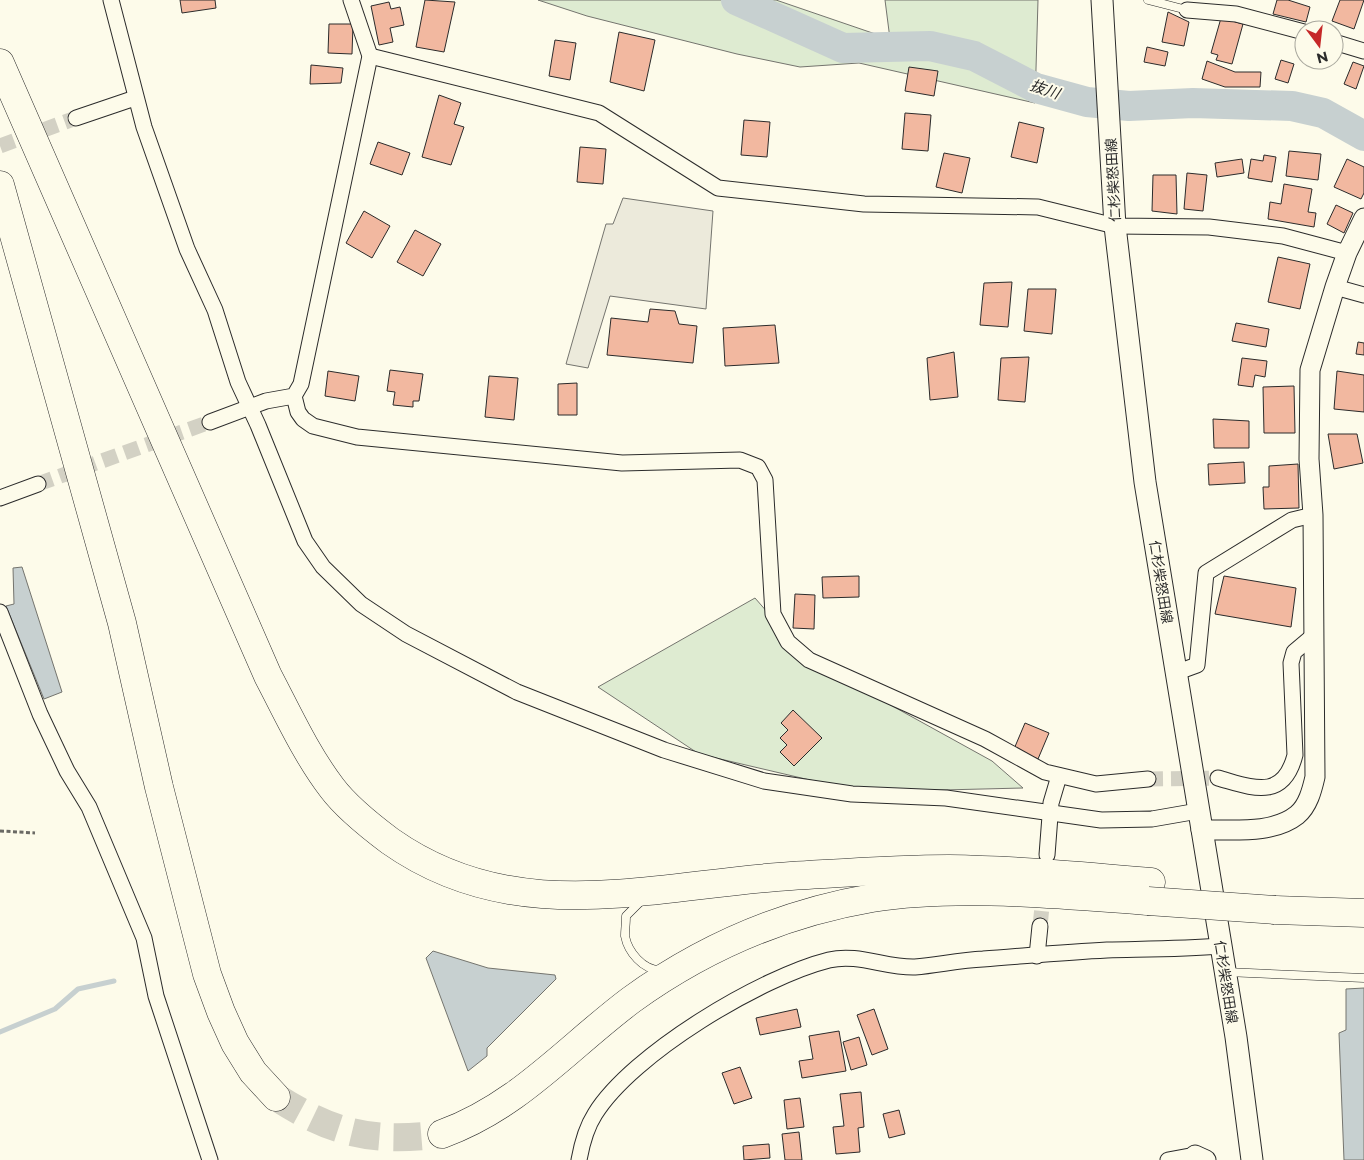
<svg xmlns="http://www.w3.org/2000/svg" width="1364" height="1160" viewBox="0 0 1364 1160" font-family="Montserrat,'Noto Sans JP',sans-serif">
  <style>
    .green { fill: #deebd1; stroke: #74746e }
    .parking { fill: #eceadb; stroke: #74746e }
    .water { fill: #c7d0d0; stroke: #74746e }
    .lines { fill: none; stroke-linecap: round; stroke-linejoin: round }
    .stream { stroke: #c7d0d0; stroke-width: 5 }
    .river { stroke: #c7d0d0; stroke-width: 30 }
    .building { fill: #f2b8a0; stroke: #2b2b2b }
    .minor-tunnel { stroke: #d3d1c4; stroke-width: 15; stroke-dasharray: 15 8; stroke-linecap: butt }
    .motorway-tunnel { stroke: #d3d1c4; stroke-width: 28; stroke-dasharray: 28 14; stroke-linecap: butt }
    .service-casing { stroke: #2b2b2b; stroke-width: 9 }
    .minor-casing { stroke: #2b2b2b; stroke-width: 17 }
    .tertiary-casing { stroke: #2b2b2b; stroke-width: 21 }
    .secondary-casing { stroke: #2b2b2b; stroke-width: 23 }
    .motorway-casing { stroke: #2b2b2b; stroke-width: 29 }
    .path { stroke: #6a6964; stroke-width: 3; stroke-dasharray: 4 2.5; stroke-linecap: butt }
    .service { stroke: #fdfbea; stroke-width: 8 }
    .minor { stroke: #fdfbea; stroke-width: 15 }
    .tertiary { stroke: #fdfbea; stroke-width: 19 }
    .secondary { stroke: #fdfbea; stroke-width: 21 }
    .motorway { stroke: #fdfbea; stroke-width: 28 }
    .motorway-bridge-casing { stroke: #2b2b2b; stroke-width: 29; stroke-linecap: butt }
    .motorway-bridge { stroke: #fdfbea; stroke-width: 28 }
    .labels { text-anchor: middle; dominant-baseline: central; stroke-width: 4; stroke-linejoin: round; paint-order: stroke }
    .street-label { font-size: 14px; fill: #2b2b2b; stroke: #fdfbea }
    .water-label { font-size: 15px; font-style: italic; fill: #2b2b2b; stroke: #fdfbea }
  </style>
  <rect width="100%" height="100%" fill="#fdfbea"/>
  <g class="green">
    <path d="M 538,0 L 776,0 L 890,39 L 885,0 L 1038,0 L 1035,103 L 859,63 L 800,67 L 737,54 L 587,16 Z"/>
    <path d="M 755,598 L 809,660 L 992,761 L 1023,788 L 861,792 L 699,754 L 598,687 Z"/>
  </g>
  <path class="parking" d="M 623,198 L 713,211 L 706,309 L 610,296 L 588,368 L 566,364 L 606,224 L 613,224 Z"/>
  <g class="water">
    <path d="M 22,567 L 62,692 L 44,699 L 6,606 L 14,604 L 13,568 Z"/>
    <path d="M 433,951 L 488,968 L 555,975 L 556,979 L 487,1048 L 487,1056 L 468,1071 L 426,958 Z"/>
    <path d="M 1364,988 L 1364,1160 L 1344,1160 L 1339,1033 L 1346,1030 L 1346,989 Z"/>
  </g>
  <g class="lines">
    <path class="stream" d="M 0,1032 L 55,1009 L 78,989 L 114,981"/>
    <path class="river" d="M 736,0 L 843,48 L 930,46 L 974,56 L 1036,88 L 1087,102 L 1129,106 L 1193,103 L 1292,106 L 1323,113 L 1364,136"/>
  </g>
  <g class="building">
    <path d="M 180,0 L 215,0 L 216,8 L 182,13 Z"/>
    <path d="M 425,0 L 455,2 L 444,52 L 416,47 Z"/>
    <path d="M 1277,0 L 1288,0 L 1310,7 L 1306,22 L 1273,14 Z"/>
    <path d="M 1340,0 L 1364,0 L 1354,29 L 1332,21 Z"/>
    <path d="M 389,2 L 391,9 L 400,7 L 404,25 L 390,28 L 393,42 L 379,45 L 371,6 Z"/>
    <path d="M 1168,12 L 1189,22 L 1184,46 L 1162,42 Z"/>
    <path d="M 1221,18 L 1243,24 L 1232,64 L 1216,60 L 1218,55 L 1211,53 Z"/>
    <path d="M 329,24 L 353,24 L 352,54 L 328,53 Z"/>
    <path d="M 619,32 L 655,40 L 644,91 L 610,82 Z"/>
    <path d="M 555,40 L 576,43 L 570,80 L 549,76 Z"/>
    <path d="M 1147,47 L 1168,52 L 1165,66 L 1144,62 Z"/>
    <path d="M 1281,60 L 1294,64 L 1288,83 L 1275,79 Z"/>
    <path d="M 1207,61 L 1235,72 L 1261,72 L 1260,87 L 1225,87 L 1202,79 Z"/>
    <path d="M 1353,62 L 1364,66 L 1356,89 L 1344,84 Z"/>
    <path d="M 311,65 L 343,68 L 341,83 L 310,84 Z"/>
    <path d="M 909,67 L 938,71 L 934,96 L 905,91 Z"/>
    <path d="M 439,95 L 461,103 L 454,124 L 464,127 L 451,165 L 422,157 Z"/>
    <path d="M 905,113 L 931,115 L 928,151 L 902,149 Z"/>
    <path d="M 744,120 L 770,122 L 767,157 L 741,155 Z"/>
    <path d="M 1019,122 L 1044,128 L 1037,163 L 1011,157 Z"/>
    <path d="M 378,142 L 410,153 L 402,175 L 370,164 Z"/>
    <path d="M 580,147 L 606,149 L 603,184 L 577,182 Z"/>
    <path d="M 1289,151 L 1321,154 L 1318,180 L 1286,176 Z"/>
    <path d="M 944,153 L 970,158 L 962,193 L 936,187 Z"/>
    <path d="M 1264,155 L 1276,157 L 1272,182 L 1248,178 L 1251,159 L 1263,161 Z"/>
    <path d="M 1242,159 L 1244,173 L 1217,177 L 1215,163 Z"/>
    <path d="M 1347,159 L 1364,167 L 1364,193 L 1361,199 L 1334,187 Z"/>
    <path d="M 1187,173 L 1207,175 L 1203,211 L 1184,209 Z"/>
    <path d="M 1153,175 L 1176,175 L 1177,214 L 1152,211 Z"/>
    <path d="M 1284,184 L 1312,189 L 1308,212 L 1316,213 L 1314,227 L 1268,219 L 1270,202 L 1281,204 Z"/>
    <path d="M 1336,205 L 1353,213 L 1344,233 L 1327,224 Z"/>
    <path d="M 364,211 L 390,226 L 372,258 L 346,243 Z"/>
    <path d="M 415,230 L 441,244 L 423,276 L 397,262 Z"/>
    <path d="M 1278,257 L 1310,264 L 1300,309 L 1268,302 Z"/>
    <path d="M 1012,282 L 1008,327 L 980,325 L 984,283 Z"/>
    <path d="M 1028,289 L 1056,289 L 1052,334 L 1024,331 Z"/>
    <path d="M 650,309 L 675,311 L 679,324 L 697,326 L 693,363 L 607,355 L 611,318 L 648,322 Z"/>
    <path d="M 1236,323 L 1269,329 L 1266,347 L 1232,341 Z"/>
    <path d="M 775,325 L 779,363 L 725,366 L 723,328 Z"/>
    <path d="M 1358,342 L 1364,343 L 1364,355 L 1356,354 Z"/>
    <path d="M 954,352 L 958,397 L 930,400 L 927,358 Z"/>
    <path d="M 1029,357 L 1025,402 L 998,400 L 1001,358 Z"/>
    <path d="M 1242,358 L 1267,361 L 1265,377 L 1255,375 L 1253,387 L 1238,385 Z"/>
    <path d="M 390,370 L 423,374 L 419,401 L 413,401 L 413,407 L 393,405 L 395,392 L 387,391 Z"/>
    <path d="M 328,371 L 359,376 L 355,401 L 325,396 Z"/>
    <path d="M 1337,371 L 1364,375 L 1364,412 L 1334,409 Z"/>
    <path d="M 489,376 L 518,378 L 514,420 L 485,417 Z"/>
    <path d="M 577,383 L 577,415 L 558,415 L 558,384 Z"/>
    <path d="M 1294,386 L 1295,433 L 1264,433 L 1263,387 Z"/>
    <path d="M 1213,419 L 1249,421 L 1249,448 L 1214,448 Z"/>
    <path d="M 1328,434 L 1357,434 L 1363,463 L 1334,469 Z"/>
    <path d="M 1244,462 L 1245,483 L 1209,485 L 1208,464 Z"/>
    <path d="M 1298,464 L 1299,508 L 1264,509 L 1263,487 L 1269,487 L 1269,466 Z"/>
    <path d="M 859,576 L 859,597 L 823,598 L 822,577 Z"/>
    <path d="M 1224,576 L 1296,588 L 1291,627 L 1215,614 Z"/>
    <path d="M 795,594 L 815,595 L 814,629 L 793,628 Z"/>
    <path d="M 793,710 L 822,738 L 794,766 L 780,752 L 787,745 L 780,738 L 788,730 L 781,723 Z"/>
    <path d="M 1025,723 L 1049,733 L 1038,759 L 1014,749 Z"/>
    <path d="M 797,1009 L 801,1027 L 760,1035 L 756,1018 Z"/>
    <path d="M 874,1009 L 888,1049 L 872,1055 L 857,1015 Z"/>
    <path d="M 839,1031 L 846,1071 L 802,1078 L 799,1061 L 813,1059 L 809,1036 Z"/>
    <path d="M 859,1037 L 867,1065 L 851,1070 L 843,1042 Z"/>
    <path d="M 740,1067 L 752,1098 L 734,1104 L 722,1073 Z"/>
    <path d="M 861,1092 L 864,1127 L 858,1128 L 860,1152 L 836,1154 L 833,1127 L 844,1126 L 840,1094 Z"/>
    <path d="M 800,1098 L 804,1127 L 787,1129 L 784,1100 Z"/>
    <path d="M 899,1110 L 905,1134 L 889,1138 L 883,1114 Z"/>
    <path d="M 799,1132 L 802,1160 L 785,1160 L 782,1134 Z"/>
    <path d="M 769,1144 L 770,1158 L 744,1160 L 743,1146 Z"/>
  </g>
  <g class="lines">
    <g class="minor-tunnel">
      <path d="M 0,146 L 76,118"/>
      <path d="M 38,484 L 210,422"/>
      <path d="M 1148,779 L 1218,778"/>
      <path d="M 1040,926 L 1044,888"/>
    </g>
    <path class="motorway-tunnel" d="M 276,1097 C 334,1134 373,1143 442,1134"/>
    <defs>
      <g id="service">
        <path d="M 1148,0 L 1187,10"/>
        <path d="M 641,901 L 626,916 C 626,923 625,930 625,936 C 628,952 643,970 660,970"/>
        <path d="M 1226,972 L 1364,978"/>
      </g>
      <g id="minor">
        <path d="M 111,0 L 144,127 L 187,249 L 215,310 L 238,382 L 258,425 L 305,541 L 323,567 L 361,604 L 406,634 L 517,692 L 664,750 L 764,781 L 852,794 L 946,798 L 1101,820 L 1152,819 L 1198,811"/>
        <path d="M 1187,10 L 1236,14 L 1304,32"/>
        <path d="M 1334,42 L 1364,51"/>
        <path d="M 370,56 L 599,113 L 718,188 L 864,204 L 1038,207 L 1115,226 L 1209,227 L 1283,236 L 1347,253"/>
        <path d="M 76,118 L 135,98"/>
        <path d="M 1335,287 L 1364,295"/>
        <path d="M 294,396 L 298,412 L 303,419 L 313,426 L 357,437 L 622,463 L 740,460 L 758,467 L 765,480 L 773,614 L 788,642 L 809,660 L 985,739 L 1045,772 L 1096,784 L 1148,779"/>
        <path d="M 210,422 L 266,401 L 294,396 L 301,384 L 370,56 L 351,0"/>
        <path d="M 0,498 L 38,484"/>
        <path d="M 0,612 L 40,714 L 67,771 L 89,807 L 144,938 L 156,996 L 210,1160"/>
        <path d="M 1175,673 L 1197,665 L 1206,573 L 1292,520 L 1313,515"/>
        <path d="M 1218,778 C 1251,787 1283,802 1295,755 L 1291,663 L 1294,652 L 1313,636"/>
        <path d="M 1047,855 L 1051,803 L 1059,776"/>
        <path d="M 1037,956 L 1040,926"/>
        <path d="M 579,1160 C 582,1143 586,1128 595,1114 C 632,1054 761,977 829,960 C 858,953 886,968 915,967 C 938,965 960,960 983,959 C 1024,956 1066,952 1107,950 C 1145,949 1183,949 1221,946"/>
        <path d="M 1168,1160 L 1195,1155"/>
      </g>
      <g id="tertiary">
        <path d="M 1201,830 C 1230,829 1272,835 1297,815 C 1308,806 1312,790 1315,777 L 1313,515 L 1309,459 L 1310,370 L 1335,287 L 1347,253 L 1364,218"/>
        <path d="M 1195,1155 L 1206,1160"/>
      </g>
      <path id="secondary" d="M 1102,0 L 1115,226 L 1145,482 L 1236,1037 L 1252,1160"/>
      <g id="motorway">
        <path d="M 0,63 L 268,676 C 288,714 306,754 332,788 C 347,808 370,826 390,841 C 516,930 651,885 791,876 C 844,873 896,869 949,869 C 1016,870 1084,876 1151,882"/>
        <path d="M 0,185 L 122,623 L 159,787 L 207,974 L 221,1012 L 235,1043 L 253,1072 L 276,1097"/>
        <path d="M 1275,910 L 1364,913"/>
        <path d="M 442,1134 C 519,1106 567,1048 631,1000 C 703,948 784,913 872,898 C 958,884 1062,895 1148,901"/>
      </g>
    </defs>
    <use href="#service" class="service-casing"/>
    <use href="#minor" class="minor-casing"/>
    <use href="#tertiary" class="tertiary-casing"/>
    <use href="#secondary" class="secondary-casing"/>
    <use href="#motorway" class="motorway-casing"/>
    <path class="path" d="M 0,831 L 35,833"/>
    <use href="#service" class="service"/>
    <use href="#minor" class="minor"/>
    <use href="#tertiary" class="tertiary"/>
    <use href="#secondary" class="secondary"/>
    <use href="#motorway" class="motorway"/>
    <defs>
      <path id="motorway-bridge" d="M 1148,901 L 1275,910"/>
    </defs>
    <use href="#motorway-bridge" class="motorway-bridge-casing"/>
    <use href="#motorway-bridge" class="motorway-bridge"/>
  </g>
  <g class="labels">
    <g class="street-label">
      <text transform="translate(1113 180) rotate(-93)">仁杉柴怒田線</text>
      <text transform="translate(1161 582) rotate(81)">仁杉柴怒田線</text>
      <text transform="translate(1226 982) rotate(81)">仁杉柴怒田線</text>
    </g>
    <g class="water-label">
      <text transform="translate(1045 89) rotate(19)">抜川</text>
    </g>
  </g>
  <g transform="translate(1319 45) rotate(165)"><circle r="24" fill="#fdfbea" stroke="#a9a89e"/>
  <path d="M0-4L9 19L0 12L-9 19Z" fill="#c62828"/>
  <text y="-8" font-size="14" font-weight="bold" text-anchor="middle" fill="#2b2b2b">N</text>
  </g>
</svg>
